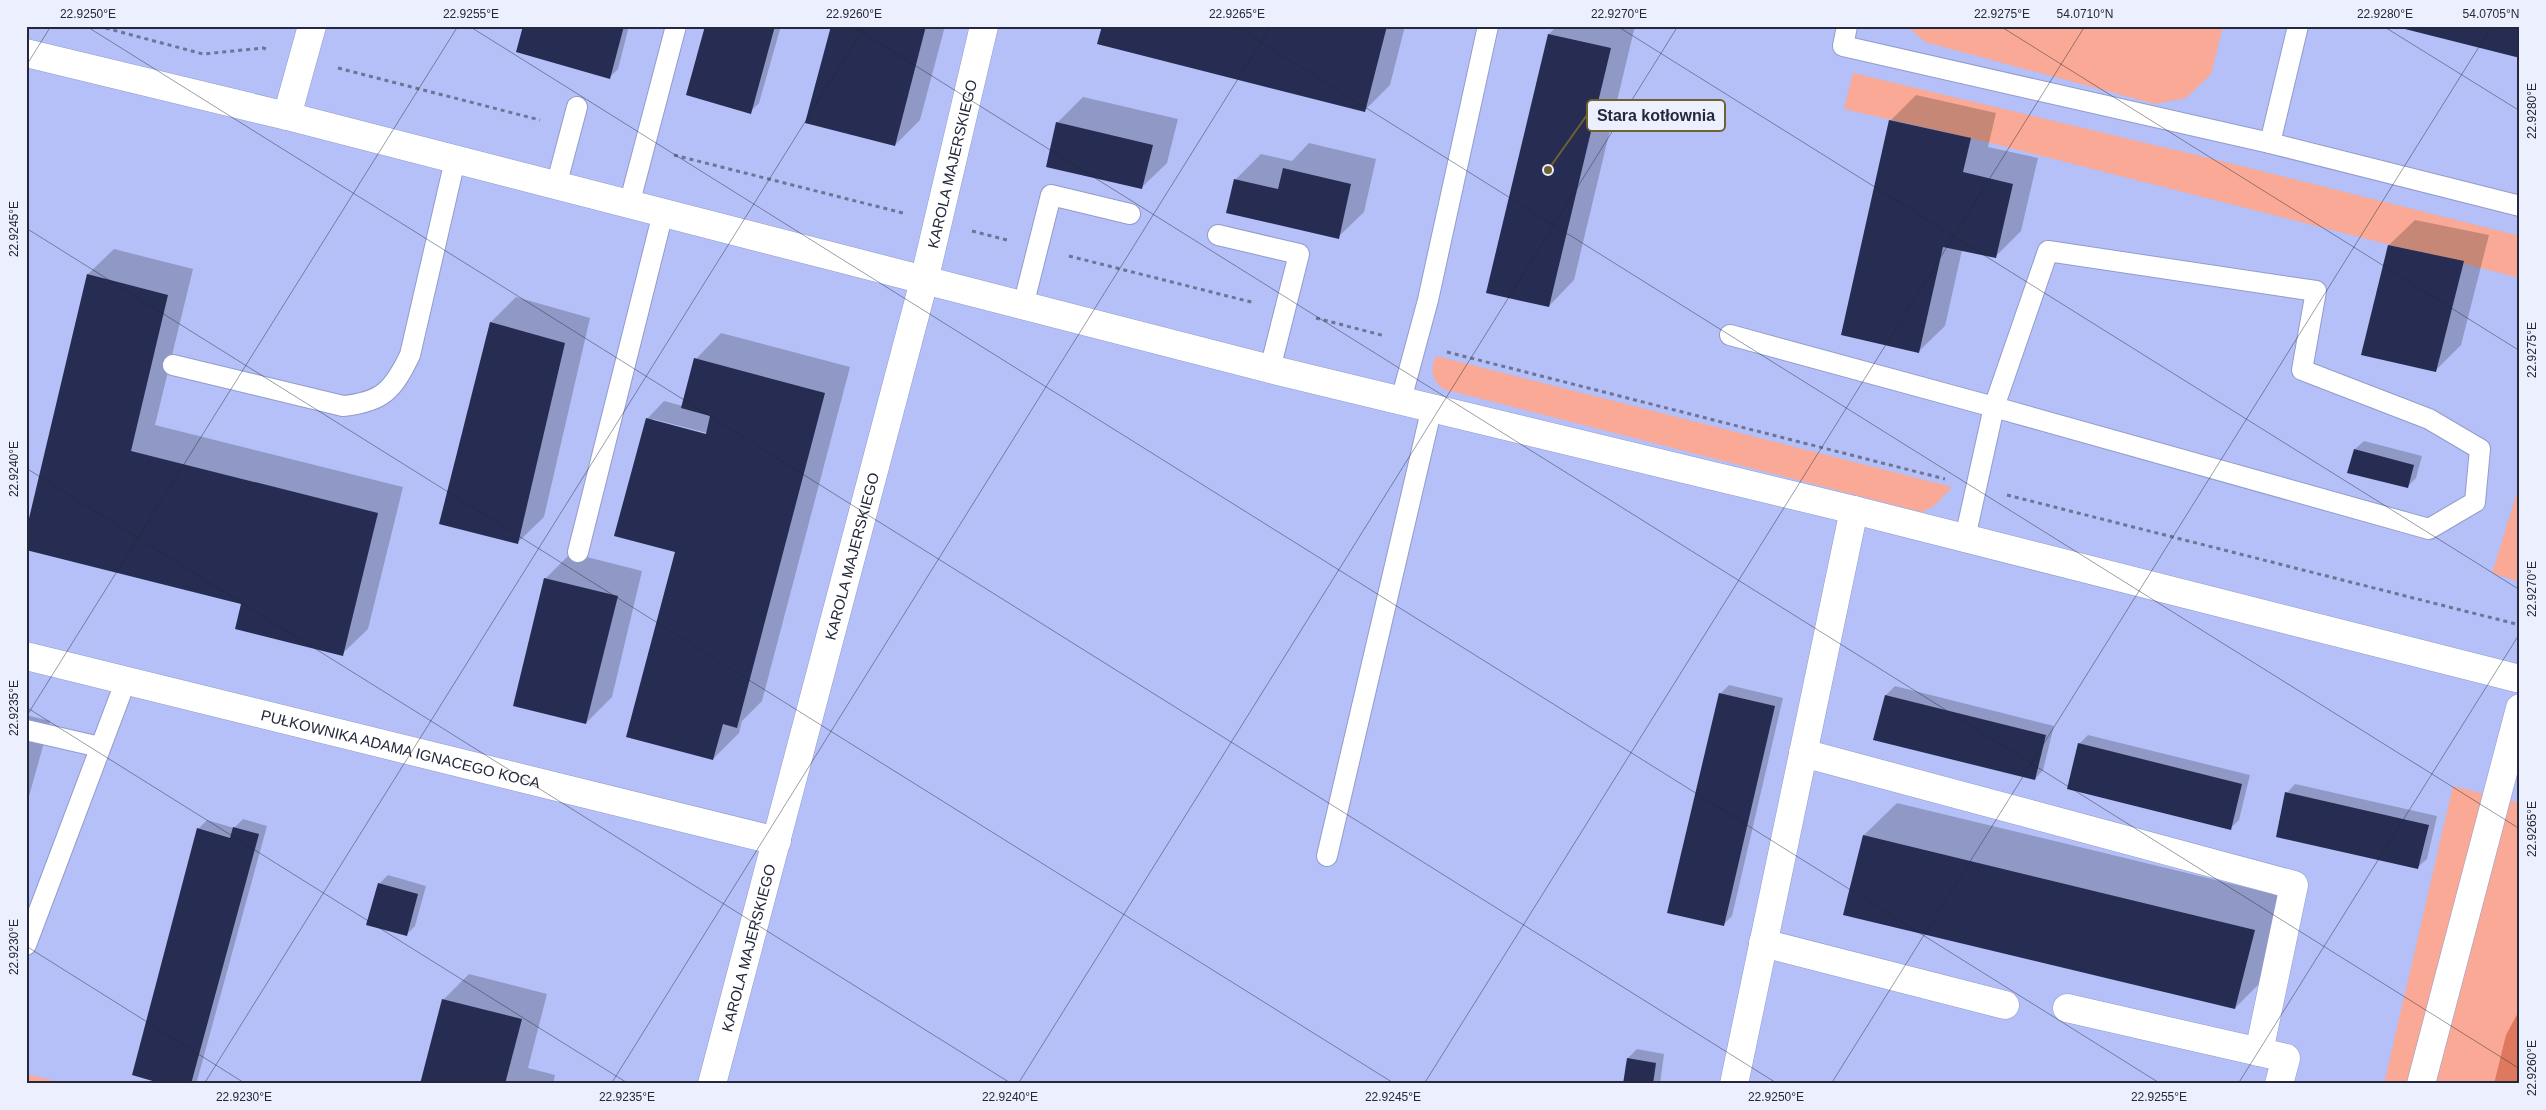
<svg xmlns="http://www.w3.org/2000/svg" width="2546" height="1110" viewBox="0 0 2546 1110" font-family="Arial,sans-serif">
  <style>
    .built { fill: #b4c0f7 }
    .green { fill: #f9a995 }
    .forest { fill: #de785f }
    .shadow { fill: #0003; fill-rule: evenodd }
    .building { fill: #262c52 }
    .lines { fill: none; stroke-linecap: round; stroke-linejoin: round }
    .lane-casing { stroke: #929ccb; stroke-width: 22 }
    .street-casing { stroke: #929ccb; stroke-width: 29 }
    .path { stroke: #6d7494; stroke-width: 3; stroke-dasharray: 4 4; stroke-linecap: butt }
    .lane { stroke: #fff; stroke-width: 20 }
    .street { stroke: #fff; stroke-width: 28 }
    .ticks { fill: none; stroke: #24283a; stroke-width: 1; stroke-opacity: 0.45 }
    .labels { text-anchor: middle; dominant-baseline: central; stroke-width: 5; stroke-linejoin: round; paint-order: stroke }
    .street-label { font-size: 15px; fill: #24283a; stroke: #ebeffe }
    .leader { fill: none; stroke: #6f622f; stroke-width: 2 }
    .callout-dot { fill: #6f622f; stroke: #ebeffe; stroke-width: 2 }
    .callout { fill: #ebeffe; stroke: #6f622f; stroke-width: 2 }
    .callout-label { font-size: 16px; text-anchor: middle; font-weight: bold; fill: #24283a }
    .neatline { fill: none; stroke: #24283a; stroke-width: 2 }
    .ticks-label { font-size: 12px; text-anchor: middle; fill: #24283a }
  </style>
  <rect width="100%" height="100%" fill="#c1ccfd"/>
  <path class="built" d="M 26,26 L 2520,26 L 2520,891 L 2472,1084 L 26,1084 Z"/>
  <g class="green">
    <path d="M 1907,26 L 2223,26 L 2211,74 L 2186,98 L 2155,104 L 1925,42 Z"/>
    <path d="M 1853,73 L 2221,161 L 2520,236 L 2520,278 L 1971,138 L 1844,109 Z"/>
    <path d="M 1436,356 L 1952,487 L 1934,506 L 1922,512 L 1443,389 C 1431,377 1430,372 1436,356 Z"/>
    <path d="M 2520,483 L 2520,582 L 2492,573 Z"/>
    <path d="M 2453,786 L 2520,803 L 2520,1084 L 2384,1084 Z"/>
    <path d="M 26,1074 L 69,1084 L 26,1084 Z"/>
  </g>
  <path class="forest" d="M 2520,1009 L 2520,1084 L 2494,1084 L 2506,1035 Z"/>
  <g class="shadow">
    <path d="M 524,26 L 629,26 L 618,69 L 609,78 Z"/>
    <path d="M 706,26 L 781,26 L 759,103 L 750,112 Z"/>
    <path d="M 832,26 L 945,26 L 920,120 L 895,145 Z"/>
    <path d="M 1103,26 L 1405,26 L 1390,85 L 1365,110 Z"/>
    <path d="M 1557,26 L 1635,26 L 1574,280 L 1549,306 L 1549,34 Z"/>
    <path d="M 1916,95 L 1996,113 L 1988,147 L 2038,158 L 2021,231 L 1995,257 L 1962,250 L 1945,326 L 1919,351 L 1890,121 Z"/>
    <path d="M 1083,97 L 1178,119 L 1167,163 L 1141,188 L 1048,166 L 1058,122 Z"/>
    <path d="M 1309,143 L 1376,159 L 1364,212 L 1338,237 L 1235,180 L 1261,154 L 1292,161 Z"/>
    <path d="M 2415,220 L 2489,235 L 2461,345 L 2436,370 L 2362,354 L 2389,245 Z"/>
    <path d="M 114,249 L 193,269 L 155,425 L 403,487 L 368,629 L 342,654 L 243,603 L 26,549 L 88,274 Z"/>
    <path d="M 516,297 L 590,318 L 544,517 L 518,542 L 491,322 Z"/>
    <path d="M 721,333 L 850,367 L 762,701 L 742,721 L 739,733 L 713,759 L 676,551 L 647,419 L 664,401 L 683,406 L 696,359 ZM 653,419 L 707,433 L 707,436 L 652,421 Z"/>
    <path d="M 2364,441 L 2422,456 L 2416,478 L 2407,487 L 2355,449 Z"/>
    <path d="M 571,553 L 642,571 L 612,697 L 586,723 L 545,579 Z"/>
    <path d="M 1729,685 L 1783,698 L 1732,916 L 1723,925 L 1720,694 Z"/>
    <path d="M 1895,686 L 2054,726 L 2043,770 L 2035,779 L 1875,739 L 1886,695 Z"/>
    <path d="M 26,715 L 50,721 L 26,807 Z"/>
    <path d="M 2088,735 L 2250,775 L 2239,820 L 2230,829 L 2079,744 Z"/>
    <path d="M 2295,784 L 2437,816 L 2427,859 L 2418,867 L 2287,793 Z"/>
    <path d="M 1897,803 L 2286,897 L 2267,976 L 2235,1008 L 1845,914 L 1864,835 Z"/>
    <path d="M 243,819 L 267,826 L 197,1081 L 194,1084 L 168,1084 L 198,829 L 207,820 L 234,828 Z"/>
    <path d="M 388,875 L 426,886 L 415,926 L 406,935 L 379,884 Z"/>
    <path d="M 469,974 L 547,994 L 528,1068 L 555,1075 L 553,1084 L 422,1084 L 444,999 Z"/>
    <path d="M 1637,1049 L 1664,1054 L 1660,1084 L 1624,1084 L 1628,1058 Z"/>
  </g>
  <g class="building">
    <path d="M 523,26 L 624,26 L 610,79 L 516,52 Z"/>
    <path d="M 705,26 L 775,26 L 751,114 L 686,95 Z"/>
    <path d="M 831,26 L 926,26 L 895,146 L 805,123 Z"/>
    <path d="M 1102,26 L 1308,27 L 1387,26 L 1365,112 L 1097,44 Z"/>
    <path d="M 2397,26 L 2520,26 L 2520,58 L 2397,27 Z"/>
    <path d="M 1548,34 L 1611,48 L 1549,307 L 1486,293 Z"/>
    <path d="M 1889,120 L 1971,138 L 1963,172 L 2013,184 L 1996,258 L 1943,247 L 1919,353 L 1841,335 Z"/>
    <path d="M 1056,122 L 1153,145 L 1142,189 L 1046,167 Z"/>
    <path d="M 1283,168 L 1351,184 L 1339,239 L 1226,213 L 1234,179 L 1278,189 Z"/>
    <path d="M 2388,245 L 2464,261 L 2436,372 L 2361,355 Z"/>
    <path d="M 87,274 L 168,295 L 131,451 L 378,513 L 343,656 L 235,629 L 241,604 L 26,550 L 26,531 Z"/>
    <path d="M 490,322 L 565,343 L 518,544 L 439,524 Z"/>
    <path d="M 694,358 L 825,393 L 737,728 L 723,724 L 713,760 L 626,737 L 675,552 L 614,536 L 646,418 L 706,434 L 710,416 L 681,408 Z"/>
    <path d="M 2354,449 L 2414,465 L 2408,488 L 2347,473 Z"/>
    <path d="M 544,578 L 618,596 L 586,724 L 513,706 Z"/>
    <path d="M 1719,693 L 1775,706 L 1724,926 L 1667,913 Z"/>
    <path d="M 1885,695 L 2046,735 L 2035,780 L 1873,740 Z"/>
    <path d="M 2078,743 L 2242,784 L 2231,830 L 2067,789 Z"/>
    <path d="M 2285,792 L 2429,825 L 2418,869 L 2276,837 Z"/>
    <path d="M 233,827 L 259,834 L 191,1084 L 163,1084 L 132,1075 L 197,828 L 230,838 Z"/>
    <path d="M 1863,835 L 2255,930 L 2235,1009 L 1843,915 Z"/>
    <path d="M 378,883 L 418,894 L 407,936 L 366,925 Z"/>
    <path d="M 442,999 L 522,1019 L 505,1084 L 420,1084 Z"/>
    <path d="M 1627,1058 L 1656,1063 L 1653,1084 L 1623,1084 Z"/>
  </g>
  <g class="lines">
    <defs>
      <g id="lane">
        <path d="M 1847,26 L 1843,46 L 2270,143 L 2520,206"/>
        <path d="M 2270,143 L 2298,26"/>
        <path d="M 556,186 L 577,107"/>
        <path d="M 629,205 L 676,26"/>
        <path d="M 1218,235 L 1299,254 L 1270,369"/>
        <path d="M 2048,251 L 2316,291 L 2302,370 L 2429,419 L 2480,449 L 2475,502 L 2429,529 L 1994,407 Z"/>
        <path d="M 1023,306 L 1051,195 L 1130,214"/>
        <path d="M 1730,335 L 1994,407 L 1965,538"/>
        <path d="M 173,365 L 343,406 C 383,402 393,390 410,355 L 455,160"/>
        <path d="M 1401,400 L 1428,300 L 1488,26"/>
        <path d="M 578,552 L 663,213"/>
        <path d="M 26,730 L 91,745 L 99,749"/>
        <path d="M 1327,856 L 1432,407"/>
        <path d="M 26,945 L 126,680"/>
      </g>
      <g id="street">
        <path d="M 26,53 L 287,116 L 1270,369 L 1854,510 L 2520,679"/>
        <path d="M 287,116 L 312,26"/>
        <path id="s1" d="M 26,656 L 777,841"/>
        <path d="M 1803,753 L 2294,885 L 2259,1052"/>
        <path d="M 1763,943 L 2005,1005"/>
        <path d="M 2067,1008 L 2286,1058 L 2279,1084"/>
        <path id="s2" d="M 712,1084 L 924,281 L 984,26"/>
        <path d="M 1734,1084 L 1854,510"/>
        <path d="M 2421,1084 L 2520,708"/>
      </g>
    </defs>
    <use href="#lane" class="lane-casing"/>
    <use href="#street" class="street-casing"/>
    <g class="path">
      <path d="M 98,26 L 203,54 L 263,48 L 269,50"/>
      <path d="M 338,68 L 540,120"/>
      <path d="M 674,155 L 903,213"/>
      <path d="M 972,231 L 1007,240"/>
      <path d="M 1069,256 L 1255,303"/>
      <path d="M 1316,318 L 1385,336"/>
      <path d="M 1447,352 L 1945,479"/>
      <path d="M 2007,495 L 2520,625"/>
    </g>
    <use href="#lane" class="lane"/>
    <use href="#street" class="street"/>
  </g>
  <path class="ticks" d="M 86,26 L 1778,1084M 469,26 L 2161,1084M 852,26 L 2520,1069M 1235,26 L 2520,829M 1617,26 L 2520,590M 2000,26 L 2520,351M 2383,26 L 2520,111M 26,66 L 51,26M 26,228 L 1395,1084M 26,468 L 1012,1084M 26,707 L 629,1084M 26,717 L 458,26M 26,946 L 246,1084M 204,1084 L 865,26M 611,1084 L 1271,26M 1018,1084 L 1678,26M 1424,1084 L 2085,26M 1831,1084 L 2492,26M 2238,1084 L 2520,633"/>
  <g class="labels">
    <g class="street-label">
      <text stroke="none"><textPath href="#s2" startOffset="951">KAROLA MAJERSKIEGO</textPath></text>
      <text stroke="none"><textPath href="#s2" startOffset="546">KAROLA MAJERSKIEGO</textPath></text>
      <text stroke="none"><textPath href="#s1" startOffset="386">PUŁKOWNIKA ADAMA IGNACEGO KOCA</textPath></text>
      <text stroke="none"><textPath href="#s2" startOffset="141">KAROLA MAJERSKIEGO</textPath></text>
    </g>
  </g>
  <path class="leader" d="M1548 170L1587 115"/>
  <circle class="callout-dot" cx="1548" cy="170" r="5"/>
  <rect class="callout" x="1587" y="100" width="138" height="31" rx="5"/>
  <g class="callout-label">
    <text x="1656" y="121">Stara kotłownia</text>
  </g>
  <rect width="2546" height="1110" fill="none" stroke="#ebeffe" stroke-width="55"/>
  <rect x="28" y="28" width="2490" height="1054" class="neatline"/>
  <g class="ticks-label">
    <text x="88" y="18">22.9250°E</text>
    <text x="471" y="18">22.9255°E</text>
    <text x="854" y="18">22.9260°E</text>
    <text x="1237" y="18">22.9265°E</text>
    <text x="1619" y="18">22.9270°E</text>
    <text x="2002" y="18">22.9275°E</text>
    <text x="2085" y="18">54.0710°N</text>
    <text x="2385" y="18">22.9280°E</text>
    <text x="2491" y="18">54.0705°N</text>
    <text transform="translate(2532 111) rotate(-90)" y="4">22.9280°E</text>
    <text transform="translate(14 229) rotate(-90)" y="4">22.9245°E</text>
    <text transform="translate(2532 350) rotate(-90)" y="4">22.9275°E</text>
    <text transform="translate(14 469) rotate(-90)" y="4">22.9240°E</text>
    <text transform="translate(2532 589) rotate(-90)" y="4">22.9270°E</text>
    <text transform="translate(14 708) rotate(-90)" y="4">22.9235°E</text>
    <text transform="translate(2532 829) rotate(-90)" y="4">22.9265°E</text>
    <text transform="translate(14 947) rotate(-90)" y="4">22.9230°E</text>
    <text transform="translate(2532 1068) rotate(-90)" y="4">22.9260°E</text>
    <text x="244" y="1101">22.9230°E</text>
    <text x="627" y="1101">22.9235°E</text>
    <text x="1010" y="1101">22.9240°E</text>
    <text x="1393" y="1101">22.9245°E</text>
    <text x="1776" y="1101">22.9250°E</text>
    <text x="2159" y="1101">22.9255°E</text>
  </g>
</svg>
